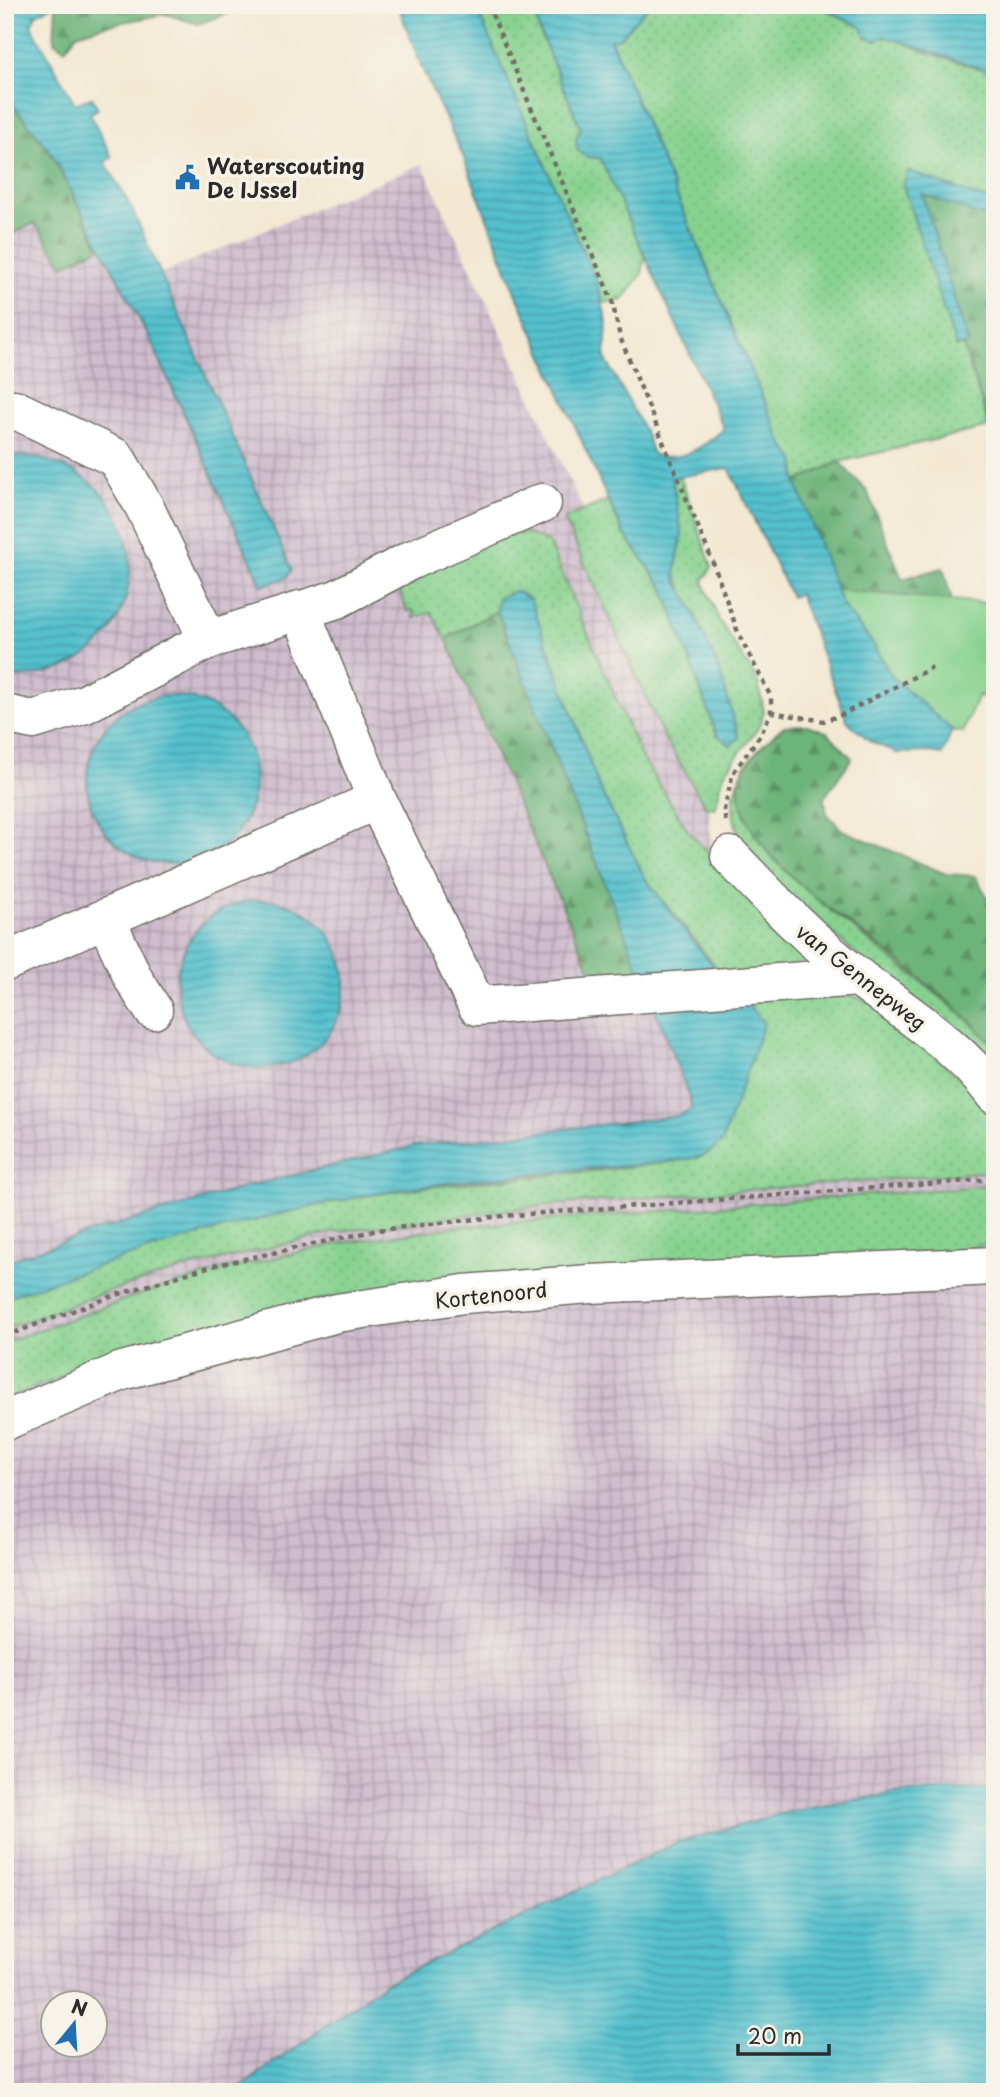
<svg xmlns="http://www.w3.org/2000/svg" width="1000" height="2097" viewBox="0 0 1000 2097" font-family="'Playpen Sans',sans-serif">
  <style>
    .industrial { fill: url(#industrial-grid); fill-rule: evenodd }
    .grass { fill: url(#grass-dots); stroke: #597e5e; stroke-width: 2 }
    .forest { fill: url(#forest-firs); stroke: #4c7052; stroke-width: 2 }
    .garden { fill: #87d290; stroke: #597e5e; stroke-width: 2 }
    .water { fill: url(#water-rules); stroke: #40767c; stroke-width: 2 }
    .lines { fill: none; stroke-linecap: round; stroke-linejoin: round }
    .minor-casing { stroke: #716e66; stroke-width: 41 }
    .path { stroke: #716e66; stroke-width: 4.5; stroke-dasharray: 5 5; stroke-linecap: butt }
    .minor { stroke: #fff; stroke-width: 38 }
    .labels { text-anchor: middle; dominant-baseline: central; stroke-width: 7; stroke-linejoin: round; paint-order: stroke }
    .poi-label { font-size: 21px; font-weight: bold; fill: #2b2b2b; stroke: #f7f3e8; text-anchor: start }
    .street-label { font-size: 21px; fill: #2b2b2b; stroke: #f7f3e8 }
  </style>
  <defs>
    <pattern id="industrial-grid" width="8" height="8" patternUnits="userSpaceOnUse" patternTransform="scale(1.75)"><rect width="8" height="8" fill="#cfbdce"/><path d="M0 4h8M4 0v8" fill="none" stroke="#a89aa7"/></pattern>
    <pattern id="grass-dots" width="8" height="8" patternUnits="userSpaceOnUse" patternTransform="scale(1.75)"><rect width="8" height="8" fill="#87d290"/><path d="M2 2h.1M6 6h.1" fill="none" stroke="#75b47c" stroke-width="1.8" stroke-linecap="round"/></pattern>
    <pattern id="forest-firs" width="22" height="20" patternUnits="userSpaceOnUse" patternTransform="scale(1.75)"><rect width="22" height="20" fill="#6db47a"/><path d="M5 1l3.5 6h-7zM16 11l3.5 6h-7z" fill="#5a9364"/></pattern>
    <pattern id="water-rules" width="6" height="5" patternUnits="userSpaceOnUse" patternTransform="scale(1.75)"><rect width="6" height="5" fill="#54c1ce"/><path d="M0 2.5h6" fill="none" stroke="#469da7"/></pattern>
  </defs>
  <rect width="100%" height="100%" fill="#f7f3e8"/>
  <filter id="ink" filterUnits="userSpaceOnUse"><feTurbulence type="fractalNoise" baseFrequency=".0143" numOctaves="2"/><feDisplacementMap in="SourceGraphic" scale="14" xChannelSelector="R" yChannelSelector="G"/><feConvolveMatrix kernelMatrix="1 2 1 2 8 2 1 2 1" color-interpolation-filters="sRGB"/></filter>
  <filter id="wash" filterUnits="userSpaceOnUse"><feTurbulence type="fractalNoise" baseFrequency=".00686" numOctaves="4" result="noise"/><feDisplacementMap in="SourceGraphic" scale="28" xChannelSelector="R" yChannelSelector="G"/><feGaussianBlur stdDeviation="1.57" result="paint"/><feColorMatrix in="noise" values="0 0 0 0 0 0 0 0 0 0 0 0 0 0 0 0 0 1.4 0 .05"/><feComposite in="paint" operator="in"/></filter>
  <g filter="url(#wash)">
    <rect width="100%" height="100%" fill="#f3e9d3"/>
    <path class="industrial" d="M 5,43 L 134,285 L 422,164 L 707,775 L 714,888 L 993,1161 L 995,1788 L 895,1793 L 789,1812 L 676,1843 L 383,1984 L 234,2092 L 5,2092 ZM 52,2002 L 94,2002 L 94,2044 L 52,2044 Z"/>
    <g class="grass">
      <path d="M 475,5 L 534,5 L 539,30 L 581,129 L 576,138 L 586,157 L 600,157 L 646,255 L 641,275 L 623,300 L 604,303 Z"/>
      <path d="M 649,5 L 816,5 L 929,53 L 995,73 L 995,203 L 908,171 L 957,347 L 963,345 L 989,427 L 839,462 L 796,482 L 795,460 L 782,443 L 610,38 Z"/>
      <path d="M 680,476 L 712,567 L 703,581 L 719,620 L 758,682 L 764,712 L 758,728 L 724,774 L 715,808 L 706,807 L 664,737 L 564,519 L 608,500 L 623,532 L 664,589 L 717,736 L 719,670 L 675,573 L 682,535 L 672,478 Z"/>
      <path d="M 526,533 L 548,542 L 641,756 L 689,832 L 806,956 L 803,970 L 724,977 L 645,878 L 599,787 L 530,599 L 498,598 L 497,611 L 446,639 L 431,612 L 414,618 L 413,610 L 407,611 L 397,581 L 507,534 Z"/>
      <path d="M 738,781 L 740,800 L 785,868 L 820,902 L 972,1022 L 995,1047 L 995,1079 L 750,860 C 737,834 727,810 738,781 Z"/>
      <path d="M 851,995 L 877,1005 L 974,1091 L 995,1125 L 995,1171 L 538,1206 L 334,1232 L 183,1269 L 103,1293 L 5,1329 L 5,1298 C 124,1256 246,1214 372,1195 C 481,1177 594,1176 703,1156 L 742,997 Z"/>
      <path d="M 995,1185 L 995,1241 L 964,1250 L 333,1297 L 208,1327 L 109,1359 L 5,1399 L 5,1342 L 135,1296 L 230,1268 L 336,1244 L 455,1227 Z"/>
    </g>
    <g class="forest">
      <path d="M 56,5 L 252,5 L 198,24 L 166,14 L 102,26 L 77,34 L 65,49 L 54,42 Z"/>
      <path d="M 5,95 L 50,151 L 100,248 L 63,265 L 35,223 L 5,237 Z"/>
      <path d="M 922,193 L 995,221 L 995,440 L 963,345 L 968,343 Z"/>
      <path d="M 839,462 L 867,491 L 902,579 L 943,568 L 952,601 L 836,590 L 796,482 Z"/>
      <path d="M 497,611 L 645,985 L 599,990 L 446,639 Z"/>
      <path d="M 807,725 L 827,732 L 852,758 L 824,798 L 827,814 L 842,830 L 946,874 L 975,876 L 991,903 L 995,903 L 995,1047 C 961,1010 922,979 882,948 C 837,913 736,850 739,784 C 740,763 769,739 784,726 Z"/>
    </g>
    <path class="garden" d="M 836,590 L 995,604 L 995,702 L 978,695 L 963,732 L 952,730 L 892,677 L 872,642 L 842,605 Z"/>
    <g class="water">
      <path d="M 5,5 L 55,5 L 36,14 L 31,25 L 75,104 L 92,97 L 98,109 L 90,114 L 112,157 L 105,162 L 131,207 L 292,570 L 286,578 L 262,586 L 151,341 L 50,151 L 5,95 Z"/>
      <path d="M 398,5 L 475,5 L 597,283 L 607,322 L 605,358 L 646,434 L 653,455 C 683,462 702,448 724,429 L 600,158 L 586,157 L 577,150 L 576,138 L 581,129 L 539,30 L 534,5 L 649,5 L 619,39 L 610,39 L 782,443 L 795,460 L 796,482 L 842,605 L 872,643 L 892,677 L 952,730 L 942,755 L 932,752 L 896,753 L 870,741 L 847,721 L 799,594 L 791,597 L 729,468 L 672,478 L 682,535 L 675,573 L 677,582 L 689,601 L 719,669 L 739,738 L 730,745 L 717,735 L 664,589 L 623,532 L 608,500 L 518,298 L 463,156 L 421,66 Z"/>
      <path d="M 816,5 L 995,5 L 995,73 L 884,36 L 876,41 L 865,36 L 863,28 Z"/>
      <path d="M 908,171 L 995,203 L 995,221 L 922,194 L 968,344 L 956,347 L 903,186 Z"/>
      <path d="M 14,455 C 178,467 162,685 5,676 L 5,456 Z"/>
      <path d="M 515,591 L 530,599 L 599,787 L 645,878 L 694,943 L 764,1023 L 721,1144 L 703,1156 L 670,1162 C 570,1171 468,1177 369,1195 C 244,1218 124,1256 5,1298 L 5,1262 L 88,1233 L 256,1184 L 415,1146 L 678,1116 L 691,1109 L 690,1098 L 497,611 L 498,598 Z"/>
      <circle cx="171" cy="780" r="84"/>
      <circle cx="261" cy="984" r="84"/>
      <path d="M 995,1788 L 995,2092 L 234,2092 L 383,1984 L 676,1843 L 789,1812 L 895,1793 Z"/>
    </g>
  </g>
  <g filter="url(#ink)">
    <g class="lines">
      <defs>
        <g id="minor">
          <path d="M 14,409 L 116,458 L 144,506 L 208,640"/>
          <path d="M 300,610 L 377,800 L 477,1006 L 858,977"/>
          <path d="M 5,714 L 33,720 L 85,704 L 208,640 L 337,599 L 411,560 L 542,503"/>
          <path d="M 730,856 C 771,899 811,941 858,977 C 907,1014 958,1045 995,1095"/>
          <path d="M 106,919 L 133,978 L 153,1010"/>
          <path d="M 5,962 L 377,800"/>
          <path d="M 5,1421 L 122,1371 L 337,1313 L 464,1294 L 590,1284 L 995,1266"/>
        </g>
      </defs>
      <use href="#minor" class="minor-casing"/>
      <g class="path">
        <path d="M 488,5 L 612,301 L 620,337 L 713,563 L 739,635 L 771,697 L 771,712 L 761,734 L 733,773 L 724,810 L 726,824"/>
        <path d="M 771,712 L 824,721 L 841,715 L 935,666"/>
        <path d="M 5,1336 L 116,1295 L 208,1267 L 378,1230 L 503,1216 L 995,1179"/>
      </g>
      <use href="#minor" class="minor"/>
    </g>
  </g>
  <defs>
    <symbol id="civic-bare" viewBox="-9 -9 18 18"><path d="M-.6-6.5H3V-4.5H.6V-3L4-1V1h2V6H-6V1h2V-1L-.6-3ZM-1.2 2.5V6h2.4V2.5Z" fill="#1f6fb2" stroke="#f7f3e8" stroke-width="2.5" paint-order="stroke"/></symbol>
  </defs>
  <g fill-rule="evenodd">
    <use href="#civic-bare" x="170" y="160" width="35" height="35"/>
  </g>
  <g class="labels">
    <g class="poi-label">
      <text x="207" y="165">Waterscouting<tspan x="207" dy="24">De IJssel</tspan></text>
    </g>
    <g class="street-label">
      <text transform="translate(862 976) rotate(38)">van Gennepweg</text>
      <text transform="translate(491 1294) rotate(-6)">Kortenoord</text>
    </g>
  </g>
  <rect width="1000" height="2097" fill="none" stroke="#f7f3e8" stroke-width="28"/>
  <g transform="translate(74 2024) rotate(18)"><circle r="33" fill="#f7f3e8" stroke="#a5a39c" stroke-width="2"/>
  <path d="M0-5L12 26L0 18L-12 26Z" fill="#1f6fb2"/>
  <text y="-10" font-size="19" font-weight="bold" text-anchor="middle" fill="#2b2b2b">N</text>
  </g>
  <path d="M738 2044v10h91v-10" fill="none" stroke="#2b2b2b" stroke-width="3.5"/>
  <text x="748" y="2044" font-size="21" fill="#2b2b2b" stroke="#f7f3e8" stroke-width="5" paint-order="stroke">20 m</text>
</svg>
